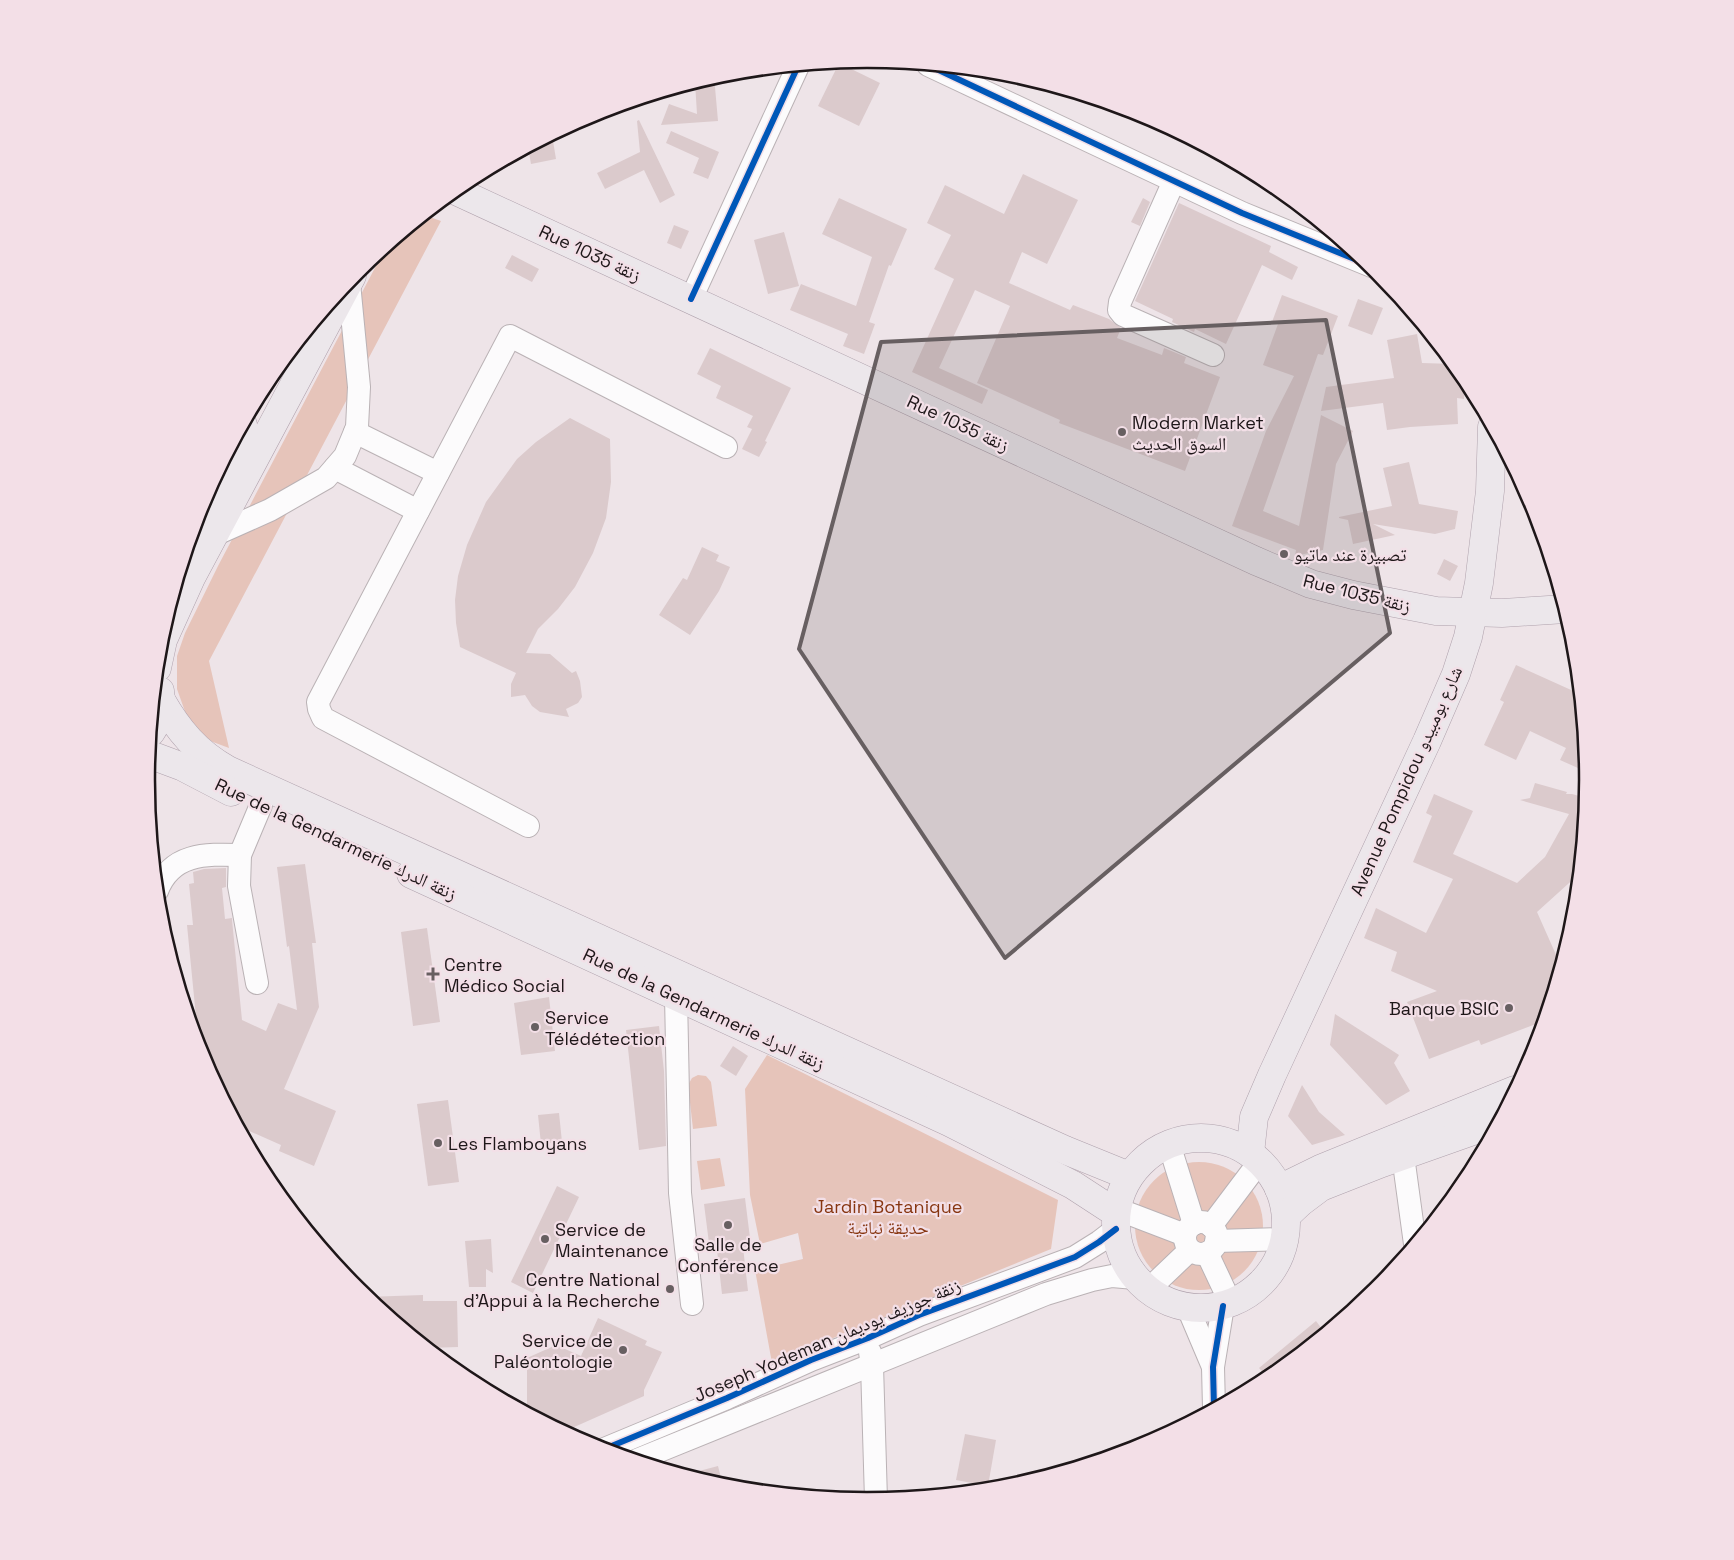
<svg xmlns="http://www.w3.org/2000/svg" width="1734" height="1560" viewBox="0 0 1734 1560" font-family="'Space Grotesk','Noto Naskh Arabic',sans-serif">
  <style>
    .green { fill: #e6c4ba }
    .building { fill: #dbcacc }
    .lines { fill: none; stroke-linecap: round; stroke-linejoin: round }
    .minor-casing { stroke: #bab2b5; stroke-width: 24 }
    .major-casing { stroke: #afa1ac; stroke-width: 29 }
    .minor { stroke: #fcfbfc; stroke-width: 22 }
    .major { stroke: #ece7eb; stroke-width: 28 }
    .cycleway-casing { stroke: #f3dfe7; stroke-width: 9 }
    .cycleway { stroke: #0057b8; stroke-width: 6 }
    .marked { fill: #675f61; fill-opacity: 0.2; stroke: #675f61; stroke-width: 4; stroke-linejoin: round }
    .poi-dot { fill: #675f61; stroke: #f3dfe7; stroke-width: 2 }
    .labels { text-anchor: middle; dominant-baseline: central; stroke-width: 4.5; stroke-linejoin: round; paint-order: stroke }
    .street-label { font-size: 18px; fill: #1e1719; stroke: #f3dfe7 }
    .poi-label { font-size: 18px; fill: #1e1719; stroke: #f3dfe7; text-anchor: start }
    .park-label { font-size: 18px; fill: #873611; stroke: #f3dfe7 }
    .rim { fill: none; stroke: #1e1719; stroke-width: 2.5 }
  </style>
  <rect width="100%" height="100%" fill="#eee4e8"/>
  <g class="green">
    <path d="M 424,215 L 441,221 L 209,661 L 229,748 L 205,739 L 188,720 L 177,689 L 177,656 L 185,633 L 218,566 L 387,245 Z"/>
    <path d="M 767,1055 L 1058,1200 L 1051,1249 L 772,1363 L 755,1270 L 803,1259 L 798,1233 L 760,1244 L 750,1195 L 745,1089 Z"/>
    <path d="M 698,1075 L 706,1076 L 711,1082 L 717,1126 L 693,1129 L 688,1085 L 692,1078 Z"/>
    <path d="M 720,1158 L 725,1186 L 701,1190 L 697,1161 Z"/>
    <circle cx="1199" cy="1226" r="64"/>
  </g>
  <g class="building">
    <path d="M 839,63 L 880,83 L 859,126 L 818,106 Z"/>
    <path d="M 714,76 L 718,121 L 661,125 L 669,104 L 697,114 L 695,82 Z"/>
    <path d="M 639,120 L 675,195 L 660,203 L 644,170 L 605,189 L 597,173 L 640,152 L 637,121 Z"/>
    <path d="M 671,131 L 719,152 L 708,179 L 693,173 L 699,158 L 666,143 Z"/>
    <path d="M 552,135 L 556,159 L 531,164 L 528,147 Z"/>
    <path d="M 1023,174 L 1078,200 L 1047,264 L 1022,252 L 1009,283 L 1070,310 L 1073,305 L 1109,319 L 1121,328 L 1117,338 L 1162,355 L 1164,348 L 1186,357 L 1184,363 L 1220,377 L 1185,471 L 1059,423 L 1060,420 L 977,383 L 1010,306 L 975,290 L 939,368 L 988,390 L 982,404 L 912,372 L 954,279 L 934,269 L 951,235 L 927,223 L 945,185 L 1004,214 Z"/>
    <path d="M 839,198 L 907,229 L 891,266 L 889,265 L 869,322 L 875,324 L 864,354 L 843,346 L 848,334 L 790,310 L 801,284 L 856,306 L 872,257 L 822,234 Z"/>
    <path d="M 1143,198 L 1150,202 L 1140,226 L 1131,222 Z"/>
    <path d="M 1179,203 L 1271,246 L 1269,252 L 1298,267 L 1292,280 L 1262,265 L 1226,344 L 1195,329 L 1194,332 L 1172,322 L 1173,319 L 1135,301 Z"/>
    <path d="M 674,225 L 689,231 L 681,249 L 667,243 Z"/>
    <path d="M 784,232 L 799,286 L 768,294 L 754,240 Z"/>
    <path d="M 512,255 L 539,269 L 532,282 L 505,268 Z"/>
    <path d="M 1282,295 L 1338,316 L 1323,355 L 1318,354 L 1263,511 L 1299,526 L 1321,415 L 1353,431 L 1336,464 L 1323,550 L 1295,556 L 1296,550 L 1232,526 L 1266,431 L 1294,376 L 1263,365 L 1278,324 L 1272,322 Z"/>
    <path d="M 1358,299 L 1383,308 L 1372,335 L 1348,326 Z"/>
    <path d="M 1417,334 L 1422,363 L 1454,364 L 1465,377 L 1464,399 L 1457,398 L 1458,424 L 1410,427 L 1387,430 L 1383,403 L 1321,411 L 1326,387 L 1394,378 L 1387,340 Z"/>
    <path d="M 710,348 L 791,388 L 765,441 L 767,442 L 759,457 L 742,449 L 752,429 L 747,427 L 753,416 L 716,398 L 721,386 L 697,374 Z"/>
    <path d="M 570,418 L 610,439 L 611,482 L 606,518 L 593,553 L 575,587 L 558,609 L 538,629 L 526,653 L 550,654 L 572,673 L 576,671 L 580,681 L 582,697 L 578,703 L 566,709 L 569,717 L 540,712 L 532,706 L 525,695 L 511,697 L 511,684 L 516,673 L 460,647 L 456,623 L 455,600 L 458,576 L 467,545 L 486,502 L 517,459 L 536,442 Z"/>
    <path d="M 1409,462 L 1419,504 L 1458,511 L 1455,529 L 1435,534 L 1373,524 L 1395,535 L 1353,544 L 1348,520 L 1339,518 L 1339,517 L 1392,506 L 1383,468 Z"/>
    <path d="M 702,547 L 719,555 L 716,561 L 730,567 L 719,591 L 690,635 L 659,615 L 683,578 L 687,580 Z"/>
    <path d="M 1444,559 L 1458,566 L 1450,581 L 1437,574 Z"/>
    <path d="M 1516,665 L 1580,694 L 1585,752 L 1578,768 L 1560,760 L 1566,748 L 1530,731 L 1516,760 L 1484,745 L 1504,702 L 1500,700 Z"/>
    <path d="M 1588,780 L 1579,874 L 1537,912 L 1561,966 L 1544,1021 L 1481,1045 L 1479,1040 L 1429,1059 L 1407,1002 L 1437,991 L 1391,971 L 1397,952 L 1364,938 L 1376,908 L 1426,933 L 1453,879 L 1413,862 L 1432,816 L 1426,813 L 1434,794 L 1473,811 L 1453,854 L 1517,883 L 1545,857 L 1569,814 L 1520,800 L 1530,798 L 1535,783 L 1567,792 L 1566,794 L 1572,794 L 1579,796 Z"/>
    <path d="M 305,864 L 316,943 L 312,943 L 319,1007 L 284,1089 L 336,1111 L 314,1166 L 279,1151 L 281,1145 L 238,1126 L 201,1056 L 192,1027 L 196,1017 L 187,925 L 193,925 L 189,884 L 194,883 L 193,872 L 204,869 L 226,868 L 226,887 L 222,888 L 225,919 L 232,918 L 232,920 L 242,1020 L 266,1031 L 278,1003 L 297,1010 L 289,946 L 287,947 L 277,867 Z"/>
    <path d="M 427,928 L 440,1022 L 413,1026 L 401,932 Z"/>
    <path d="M 549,997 L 555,1051 L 521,1055 L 514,1003 Z"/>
    <path d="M 1335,1014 L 1399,1055 L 1394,1063 L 1410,1091 L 1386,1105 L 1330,1045 Z"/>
    <path d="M 659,1026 L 664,1071 L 666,1146 L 639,1150 L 626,1030 Z"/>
    <path d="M 733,1046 L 748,1056 L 736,1076 L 720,1066 Z"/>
    <path d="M 1302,1085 L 1319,1112 L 1345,1135 L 1312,1145 L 1288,1116 Z"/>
    <path d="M 448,1100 L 459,1182 L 428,1186 L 417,1104 Z"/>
    <path d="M 559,1113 L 562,1142 L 541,1144 L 538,1115 Z"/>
    <path d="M 557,1186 L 579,1197 L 533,1293 L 511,1282 Z"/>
    <path d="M 745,1198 L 751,1246 L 743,1247 L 748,1291 L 722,1294 L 717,1250 L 710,1251 L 704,1204 Z"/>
    <path d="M 491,1239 L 493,1273 L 486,1269 L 486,1287 L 469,1287 L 465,1241 Z"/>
    <path d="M 423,1295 L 423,1301 L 457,1301 L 458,1347 L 428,1348 L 366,1297 Z"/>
    <path d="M 598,1318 L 647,1341 L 645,1345 L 662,1352 L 644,1390 L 644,1396 L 563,1432 L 527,1412 L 527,1358 L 556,1345 L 581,1356 Z"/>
    <path d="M 1316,1321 L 1325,1333 L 1269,1379 L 1259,1368 Z"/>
    <path d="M 965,1434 L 996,1440 L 988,1486 L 956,1480 Z"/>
    <path d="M 718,1466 L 723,1486 L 684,1475 Z"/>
  </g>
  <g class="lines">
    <defs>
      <g id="minor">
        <path d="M 928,65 L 1242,213 L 1374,267"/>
        <path d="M 1174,181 L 1120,302 L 1119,310 L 1123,315 L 1213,355"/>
        <path d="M 691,299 L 798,66"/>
        <path d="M 355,432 L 438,473"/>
        <path d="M 335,468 L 418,511"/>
        <path d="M 214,535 L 270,510 L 326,478 L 345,456 L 357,427 L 359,387 L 349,283"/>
        <path d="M 528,826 L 323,718 L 319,709 L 318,702 L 510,336 L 726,447"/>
        <path d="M 157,891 C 171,853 205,854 240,855"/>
        <path d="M 257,983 L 239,886 L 240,855 L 261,805"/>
        <path d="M 676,996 L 680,1193 L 692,1304"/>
        <path d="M 1169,1144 L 1194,1224"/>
        <path d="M 1403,1156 L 1415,1244"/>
        <path d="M 1117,1209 L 1185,1235"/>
        <circle cx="1201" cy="1238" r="16"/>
        <path d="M 1211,1226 L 1260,1161"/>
        <path d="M 1216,1241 L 1285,1239"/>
        <path d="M 1207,1253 L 1231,1304"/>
        <path d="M 1148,1290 L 1190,1250"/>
        <path d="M 1188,1308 L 1213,1367"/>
        <path d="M 870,1352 L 872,1365 L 876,1500"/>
        <path d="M 1214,1408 L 1213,1367 L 1223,1306"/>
        <path d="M 602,1450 L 727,1398 L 811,1360 L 868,1338 L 919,1315 L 1075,1257 L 1099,1242 L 1116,1229"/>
        <path d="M 637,1460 L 1046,1294 L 1092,1280 L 1112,1276 L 1135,1278"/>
      </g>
      <g id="major">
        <path d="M 454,190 L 1256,561 L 1311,584 L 1353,595 L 1436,611 L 1502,613 L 1565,609"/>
        <path d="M 198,513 L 243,425"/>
        <path d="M 157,668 L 163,640 L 191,578 L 352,276"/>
        <path d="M 161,700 C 178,730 197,753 228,770 L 1065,1150 L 1129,1176"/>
        <path d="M 151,732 C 160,719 162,705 160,691"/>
        <path d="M 148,754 L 183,767 L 231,792"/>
        <path d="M 411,874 L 949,1122 L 1073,1185 L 1116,1213"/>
        <circle cx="1201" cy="1223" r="85"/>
        <path d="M 1250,1153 L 1254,1117 L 1272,1075 L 1427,741 L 1456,674 L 1468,637 L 1479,583 L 1490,491 L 1492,427"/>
        <path d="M 1279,1189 L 1320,1169 L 1374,1147 L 1515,1090"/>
        <path d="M 1286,1216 L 1301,1202 L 1321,1187 L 1382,1163 L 1498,1122"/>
      </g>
    </defs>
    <use href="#minor" class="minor-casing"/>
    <use href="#major" class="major-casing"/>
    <use href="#minor" class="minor"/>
    <use href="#major" class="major"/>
    <defs>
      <g id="cycleway">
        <path d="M 928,65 L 1242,213 L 1374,267"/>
        <path d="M 691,299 L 798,66"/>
        <path d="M 1214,1408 L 1213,1367 L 1223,1306"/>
        <path d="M 602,1450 L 727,1398 L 811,1360 L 868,1338 L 919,1315 L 1075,1257 L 1099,1242 L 1116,1229"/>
      </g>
    </defs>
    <use href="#cycleway" class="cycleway-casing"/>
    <use href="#cycleway" class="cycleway"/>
  </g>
  <path class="marked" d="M 1326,320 L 1390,633 L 1005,958 L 799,649 L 881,342 Z"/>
  <g class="poi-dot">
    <circle cx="1122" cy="432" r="5"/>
    <circle cx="1284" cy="554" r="5"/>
    <path d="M430.5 966.5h5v5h5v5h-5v5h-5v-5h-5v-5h5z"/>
    <circle cx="1509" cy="1008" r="5"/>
    <circle cx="535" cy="1027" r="5"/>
    <circle cx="438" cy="1143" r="5"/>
    <circle cx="728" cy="1225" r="5"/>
    <circle cx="545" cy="1239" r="5"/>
    <circle cx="670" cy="1289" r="5"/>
    <circle cx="623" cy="1350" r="5"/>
  </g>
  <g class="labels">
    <g class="street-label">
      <text transform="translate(590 253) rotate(25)">Rue 1035 زنقة</text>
      <text transform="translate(958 423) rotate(25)">Rue 1035 زنقة</text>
      <text transform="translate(1357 593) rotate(14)">Rue 1035 زنقة</text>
      <text transform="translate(1406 781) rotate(-66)">Avenue Pompidou شارع بومبيدو</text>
      <text transform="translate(336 839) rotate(25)">Rue de la Gendarmerie زنقة الدرك</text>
      <text transform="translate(704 1009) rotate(25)">Rue de la Gendarmerie زنقة الدرك</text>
      <text transform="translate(827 1340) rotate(-23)">Joseph Yodeman زنقة جوزيف يوديمان</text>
    </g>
    <g class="poi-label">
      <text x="1132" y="422">Modern Market<tspan x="1132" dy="21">السوق الحديث</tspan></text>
      <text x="1294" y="554">تصبيرة عند ماتيو</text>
      <text x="444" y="964">Centre<tspan x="444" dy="21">Médico Social</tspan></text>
      <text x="1499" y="1008" text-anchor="end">Banque BSIC</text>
      <text x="545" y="1017">Service<tspan x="545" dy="21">Télédétection</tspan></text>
      <text x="448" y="1143">Les Flamboyans</text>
      <text x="555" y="1229">Service de<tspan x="555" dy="21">Maintenance</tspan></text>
      <text x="728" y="1244" text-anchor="middle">Salle de<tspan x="728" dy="21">Conférence</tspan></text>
      <text x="660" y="1279" text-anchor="end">Centre National<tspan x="660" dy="21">d'Appui à la Recherche</tspan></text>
      <text x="613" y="1340" text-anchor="end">Service de<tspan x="613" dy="21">Paléontologie</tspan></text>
    </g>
    <g class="park-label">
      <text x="888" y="1206">Jardin Botanique<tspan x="888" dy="21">حديقة نباتية</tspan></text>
    </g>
  </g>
  <path d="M0 0H1734V1560H0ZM155 780a712 712 0 1 1 1424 0a712 712 0 1 1-1424 0Z" fill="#f3dfe7" fill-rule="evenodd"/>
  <path class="rim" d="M155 780a712 712 0 1 1 1424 0a712 712 0 1 1-1424 0Z"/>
</svg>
